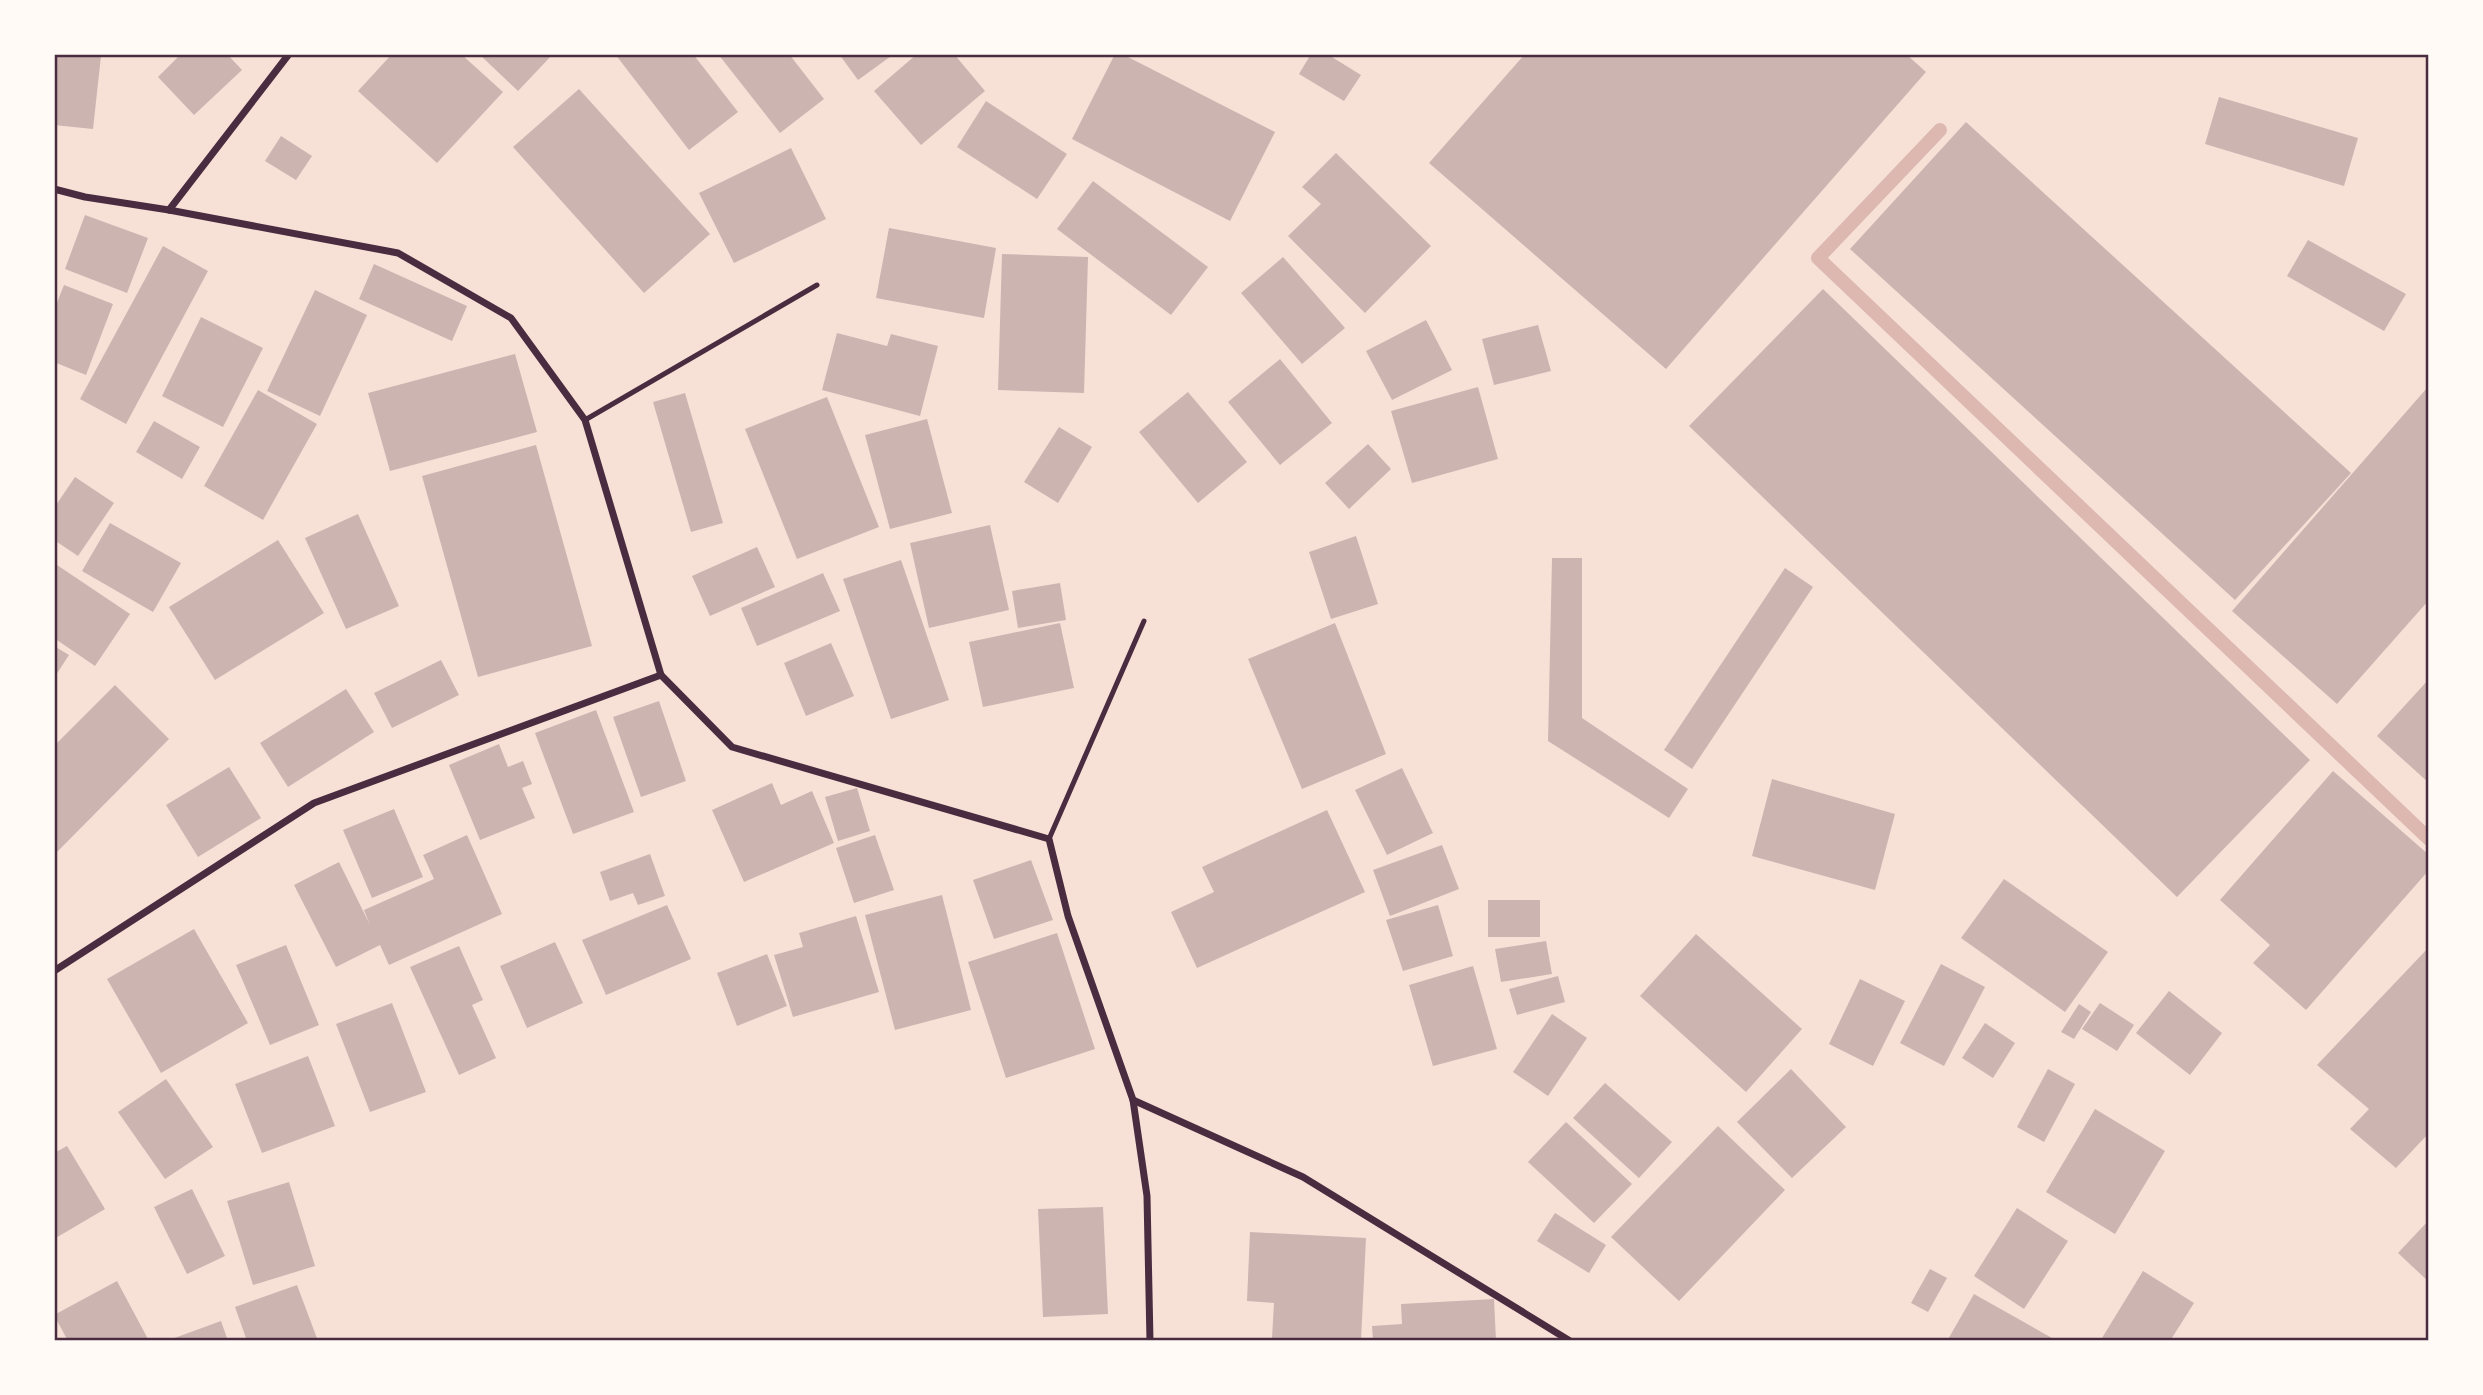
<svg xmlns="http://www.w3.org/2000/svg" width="2483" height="1395" viewBox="0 0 2483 1395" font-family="Inter,sans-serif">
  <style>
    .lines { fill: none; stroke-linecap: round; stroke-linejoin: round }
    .stream { stroke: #dcb8b0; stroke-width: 14 }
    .building { fill: #ccb4b1 }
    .service { stroke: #4a2c40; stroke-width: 5 }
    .minor { stroke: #4a2c40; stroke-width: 7 }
    .neatline { fill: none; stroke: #4a2c40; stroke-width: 2.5 }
  </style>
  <rect width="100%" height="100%" fill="#f7e1d7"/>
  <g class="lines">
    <path class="stream" d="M 1940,130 L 1818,258 L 2429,839"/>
  </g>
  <g class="building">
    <path d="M 54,54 L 101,56 L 93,129 L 54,125 Z"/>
    <path d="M 181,54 L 227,54 L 242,70 L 194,115 L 158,77 Z"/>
    <path d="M 392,54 L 461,54 L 503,92 L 437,163 L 358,91 Z"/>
    <path d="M 479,54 L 553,54 L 518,91 Z"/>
    <path d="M 615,54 L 693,54 L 738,112 L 689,150 Z"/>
    <path d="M 718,54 L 789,54 L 824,99 L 780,133 Z"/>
    <path d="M 839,54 L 894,54 L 858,80 Z"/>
    <path d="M 917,54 L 954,54 L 985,91 L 921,145 L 874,91 Z"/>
    <path d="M 1115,54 L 1122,54 L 1275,132 L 1230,221 L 1072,139 Z"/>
    <path d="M 1311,54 L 1327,54 L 1361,75 L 1344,101 L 1299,74 Z"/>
    <path d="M 1525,54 L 1906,54 L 1926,72 L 1666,369 L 1429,163 Z"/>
    <path d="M 579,89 L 710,234 L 644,293 L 513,147 Z"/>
    <path d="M 2219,97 L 2358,138 L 2344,186 L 2205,144 Z"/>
    <path d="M 986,101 L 1067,154 L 1037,199 L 957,147 Z"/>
    <path d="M 1966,122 L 2351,473 L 2235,600 L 1850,249 Z"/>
    <path d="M 281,136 L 312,156 L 296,180 L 265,161 Z"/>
    <path d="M 791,148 L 826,219 L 734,263 L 699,193 Z"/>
    <path d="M 1336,153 L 1431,246 L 1365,313 L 1288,236 L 1321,204 L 1302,187 Z"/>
    <path d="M 1093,181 L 1208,267 L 1171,315 L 1057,229 Z"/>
    <path d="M 85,215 L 148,238 L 127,293 L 65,269 Z"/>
    <path d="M 889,228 L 996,248 L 984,318 L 876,298 Z"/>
    <path d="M 2308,240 L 2406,294 L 2384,331 L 2287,276 Z"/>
    <path d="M 163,246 L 208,271 L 126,424 L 80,399 Z"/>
    <path d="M 1002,254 L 1088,257 L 1084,393 L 998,390 Z"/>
    <path d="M 1283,257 L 1345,328 L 1302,364 L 1241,293 Z"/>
    <path d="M 374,264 L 467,306 L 452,341 L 359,299 Z"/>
    <path d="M 64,285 L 113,304 L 86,375 L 54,362 L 54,310 Z"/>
    <path d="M 1823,289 L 2310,760 L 2177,897 L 1689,426 Z"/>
    <path d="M 315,290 L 367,315 L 320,416 L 267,391 Z"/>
    <path d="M 201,317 L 263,348 L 223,427 L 162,396 Z"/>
    <path d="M 1426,320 L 1452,370 L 1392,400 L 1366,351 Z"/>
    <path d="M 1538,325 L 1551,371 L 1494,385 L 1482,339 Z"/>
    <path d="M 837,333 L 887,346 L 891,334 L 938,346 L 920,416 L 822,390 Z"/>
    <path d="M 515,354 L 537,432 L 390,471 L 368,393 Z"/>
    <path d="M 1280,359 L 1332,423 L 1280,465 L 1228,402 Z"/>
    <path d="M 1478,387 L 1498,459 L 1412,483 L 1391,411 Z"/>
    <path d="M 2427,388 L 2429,390 L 2429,600 L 2337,704 L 2232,611 Z"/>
    <path d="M 258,390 L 317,424 L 263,520 L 204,486 Z"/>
    <path d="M 1188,392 L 1247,462 L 1198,503 L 1139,432 Z"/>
    <path d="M 685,393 L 723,523 L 691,532 L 653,402 Z"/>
    <path d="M 827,397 L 879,527 L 797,559 L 745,429 Z"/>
    <path d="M 927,419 L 952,513 L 890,529 L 865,435 Z"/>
    <path d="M 154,421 L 200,447 L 182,479 L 136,452 Z"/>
    <path d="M 1059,427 L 1092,447 L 1058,503 L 1024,482 Z"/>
    <path d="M 1368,444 L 1391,469 L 1349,509 L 1325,483 Z"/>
    <path d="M 536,445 L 592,646 L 478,677 L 422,476 Z"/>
    <path d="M 75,477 L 114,503 L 78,556 L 54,540 L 54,508 Z"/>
    <path d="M 358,514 L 399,606 L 346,629 L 305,538 Z"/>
    <path d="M 110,523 L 181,563 L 153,612 L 82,571 Z"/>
    <path d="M 990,525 L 1009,610 L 929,628 L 910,543 Z"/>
    <path d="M 1356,536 L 1378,604 L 1331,619 L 1309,552 Z"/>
    <path d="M 278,540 L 324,613 L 215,680 L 169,607 Z"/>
    <path d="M 757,547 L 775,587 L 710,616 L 692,576 Z"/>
    <path d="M 1552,558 L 1582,558 L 1582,718 L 1688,789 L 1669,818 L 1548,741 Z"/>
    <path d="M 901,560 L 949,700 L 891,719 L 843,579 Z"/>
    <path d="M 54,563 L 130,614 L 95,666 L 54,638 Z"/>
    <path d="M 1785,568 L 1813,587 L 1692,769 L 1664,750 Z"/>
    <path d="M 823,573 L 840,611 L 757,646 L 741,608 Z"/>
    <path d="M 1060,583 L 1066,620 L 1018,628 L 1012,591 Z"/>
    <path d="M 1060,623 L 1074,688 L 983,707 L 969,642 Z"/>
    <path d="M 1335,623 L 1386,754 L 1302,789 L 1248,659 Z"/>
    <path d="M 831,643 L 854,696 L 806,716 L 784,663 Z"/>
    <path d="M 54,646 L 69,655 L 54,678 Z"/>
    <path d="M 441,660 L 459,695 L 392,728 L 374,693 Z"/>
    <path d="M 2429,679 L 2429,783 L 2377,736 Z"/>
    <path d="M 115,685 L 169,739 L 54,855 L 54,746 Z"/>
    <path d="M 346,689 L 374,732 L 288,787 L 260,743 Z"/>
    <path d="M 659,701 L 686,781 L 641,797 L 613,717 Z"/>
    <path d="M 596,710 L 634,812 L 573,834 L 535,733 Z"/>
    <path d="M 499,744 L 508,767 L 523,761 L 532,784 L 522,788 L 535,818 L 480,840 L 449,765 Z"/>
    <path d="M 229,767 L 261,818 L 198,857 L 166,805 Z"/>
    <path d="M 1402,768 L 1433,833 L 1387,855 L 1355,790 Z"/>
    <path d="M 2333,771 L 2429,855 L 2429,870 L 2306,1010 L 2253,963 L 2270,945 L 2220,900 Z"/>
    <path d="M 1772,779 L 1895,814 L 1875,890 L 1752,856 Z"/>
    <path d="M 772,783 L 781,805 L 812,791 L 834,843 L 744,882 L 712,810 Z"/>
    <path d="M 857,788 L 870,831 L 838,841 L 825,797 Z"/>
    <path d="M 394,809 L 423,877 L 372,898 L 343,830 Z"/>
    <path d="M 1327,810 L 1365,892 L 1197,968 L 1171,912 L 1214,892 L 1202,867 Z"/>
    <path d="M 467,835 L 502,914 L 389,965 L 380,945 L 336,967 L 294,885 L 339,862 L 370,925 L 364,910 L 434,879 L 423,855 Z"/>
    <path d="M 875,835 L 894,890 L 854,903 L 836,848 Z"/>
    <path d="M 1442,845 L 1459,889 L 1390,916 L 1373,870 Z"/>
    <path d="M 650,854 L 665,896 L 638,905 L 633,893 L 610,901 L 600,872 Z"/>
    <path d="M 1031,860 L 1053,920 L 994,939 L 973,880 Z"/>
    <path d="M 2004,879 L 2108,952 L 2065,1012 L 1961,938 Z"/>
    <path d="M 942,895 L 971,1010 L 895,1030 L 865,915 Z"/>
    <rect x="1488" y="900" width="52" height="37"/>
    <path d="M 667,905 L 691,959 L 606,995 L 582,940 Z"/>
    <path d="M 1438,905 L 1453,956 L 1403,971 L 1386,920 Z"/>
    <path d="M 856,916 L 879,992 L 793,1017 L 774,955 L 803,947 L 799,933 Z"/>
    <path d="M 194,929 L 248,1023 L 161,1073 L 107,979 Z"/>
    <path d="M 1057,933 L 1095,1049 L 1006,1078 L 968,962 Z"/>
    <path d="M 1696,934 L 1802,1029 L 1746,1092 L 1640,996 Z"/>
    <path d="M 1546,941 L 1552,974 L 1501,982 L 1495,949 Z"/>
    <path d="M 555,942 L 583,1003 L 527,1028 L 500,966 Z"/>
    <path d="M 286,945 L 319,1025 L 270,1045 L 236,965 Z"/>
    <path d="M 459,946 L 483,1000 L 472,1005 L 496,1058 L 459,1075 L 410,967 Z"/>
    <path d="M 2429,947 L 2429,1133 L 2396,1168 L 2350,1129 L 2369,1109 L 2317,1065 Z"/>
    <path d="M 767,954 L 787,1006 L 737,1026 L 717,973 Z"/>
    <path d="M 1941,964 L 1985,987 L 1944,1066 L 1900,1043 Z"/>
    <path d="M 1473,966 L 1497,1049 L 1433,1066 L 1409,985 Z"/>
    <path d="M 1558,976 L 1565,1002 L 1517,1015 L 1509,989 Z"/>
    <path d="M 1860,979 L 1905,1001 L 1873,1066 L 1829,1044 Z"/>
    <path d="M 2169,991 L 2222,1033 L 2190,1075 L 2136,1033 Z"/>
    <path d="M 392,1003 L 426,1092 L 370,1112 L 336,1024 Z"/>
    <path d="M 2100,1003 L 2134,1025 L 2117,1051 L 2082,1029 Z"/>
    <path d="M 2079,1004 L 2091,1012 L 2074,1039 L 2061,1032 Z"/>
    <path d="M 1552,1014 L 1587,1038 L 1548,1096 L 1513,1072 Z"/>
    <path d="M 1985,1023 L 2015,1043 L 1993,1078 L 1962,1058 Z"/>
    <path d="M 308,1056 L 335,1126 L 262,1153 L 235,1084 Z"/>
    <path d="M 1791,1069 L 1846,1127 L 1792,1178 L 1737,1122 Z"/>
    <path d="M 2048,1069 L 2075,1084 L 2044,1142 L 2017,1127 Z"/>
    <path d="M 166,1079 L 213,1147 L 165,1179 L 118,1112 Z"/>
    <path d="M 1605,1083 L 1672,1142 L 1639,1178 L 1573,1118 Z"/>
    <path d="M 2095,1109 L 2165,1151 L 2115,1234 L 2046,1192 Z"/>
    <path d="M 1566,1122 L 1632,1184 L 1594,1223 L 1528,1162 Z"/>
    <path d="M 1718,1126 L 1785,1190 L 1679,1301 L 1611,1237 Z"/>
    <path d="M 67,1146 L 105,1209 L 54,1239 L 54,1153 Z"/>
    <path d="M 289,1182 L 315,1266 L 253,1285 L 227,1201 Z"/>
    <path d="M 192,1189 L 225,1256 L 187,1274 L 154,1207 Z"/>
    <path d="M 1103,1207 L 1108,1314 L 1043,1317 L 1038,1209 Z"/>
    <path d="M 2017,1208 L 2068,1241 L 2024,1309 L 1974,1276 Z"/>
    <path d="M 1555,1213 L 1606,1245 L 1589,1273 L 1537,1241 Z"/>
    <path d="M 2429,1220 L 2429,1282 L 2398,1253 Z"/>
    <path d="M 1250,1232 L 1366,1238 L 1361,1341 L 1272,1338 L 1274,1303 L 1247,1301 Z"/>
    <path d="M 1930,1269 L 1947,1278 L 1928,1312 L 1911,1303 Z"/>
    <path d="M 2143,1271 L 2194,1303 L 2170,1341 L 2106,1341 L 2102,1338 Z"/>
    <path d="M 117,1281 L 149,1341 L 68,1341 L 54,1315 Z"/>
    <path d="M 297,1285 L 318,1341 L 247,1341 L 235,1307 Z"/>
    <path d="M 1974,1294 L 2052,1338 L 2050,1341 L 1947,1341 Z"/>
    <path d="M 1494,1299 L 1496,1341 L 1373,1341 L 1372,1326 L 1402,1324 L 1401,1304 Z"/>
    <path d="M 221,1321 L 228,1341 L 169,1341 L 169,1340 Z"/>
  </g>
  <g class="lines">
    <g class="service">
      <path d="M 585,420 L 817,285"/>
      <path d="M 1049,839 L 1144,621"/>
    </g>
    <g class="minor">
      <path d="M 54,189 L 85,197 L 169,210 L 398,253 L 511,318 L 585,420 L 661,675 L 732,747 L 1049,839 L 1068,916 L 1133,1100 L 1147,1196 L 1150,1341"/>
      <path d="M 169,210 L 289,54"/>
      <path d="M 54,971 L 314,803 L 661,675"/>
      <path d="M 1133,1100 L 1303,1177 L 1570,1341"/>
    </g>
  </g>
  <rect width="2483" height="1395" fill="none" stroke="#fffaf5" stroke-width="112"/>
  <rect x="56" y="56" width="2371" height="1283" class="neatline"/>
</svg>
